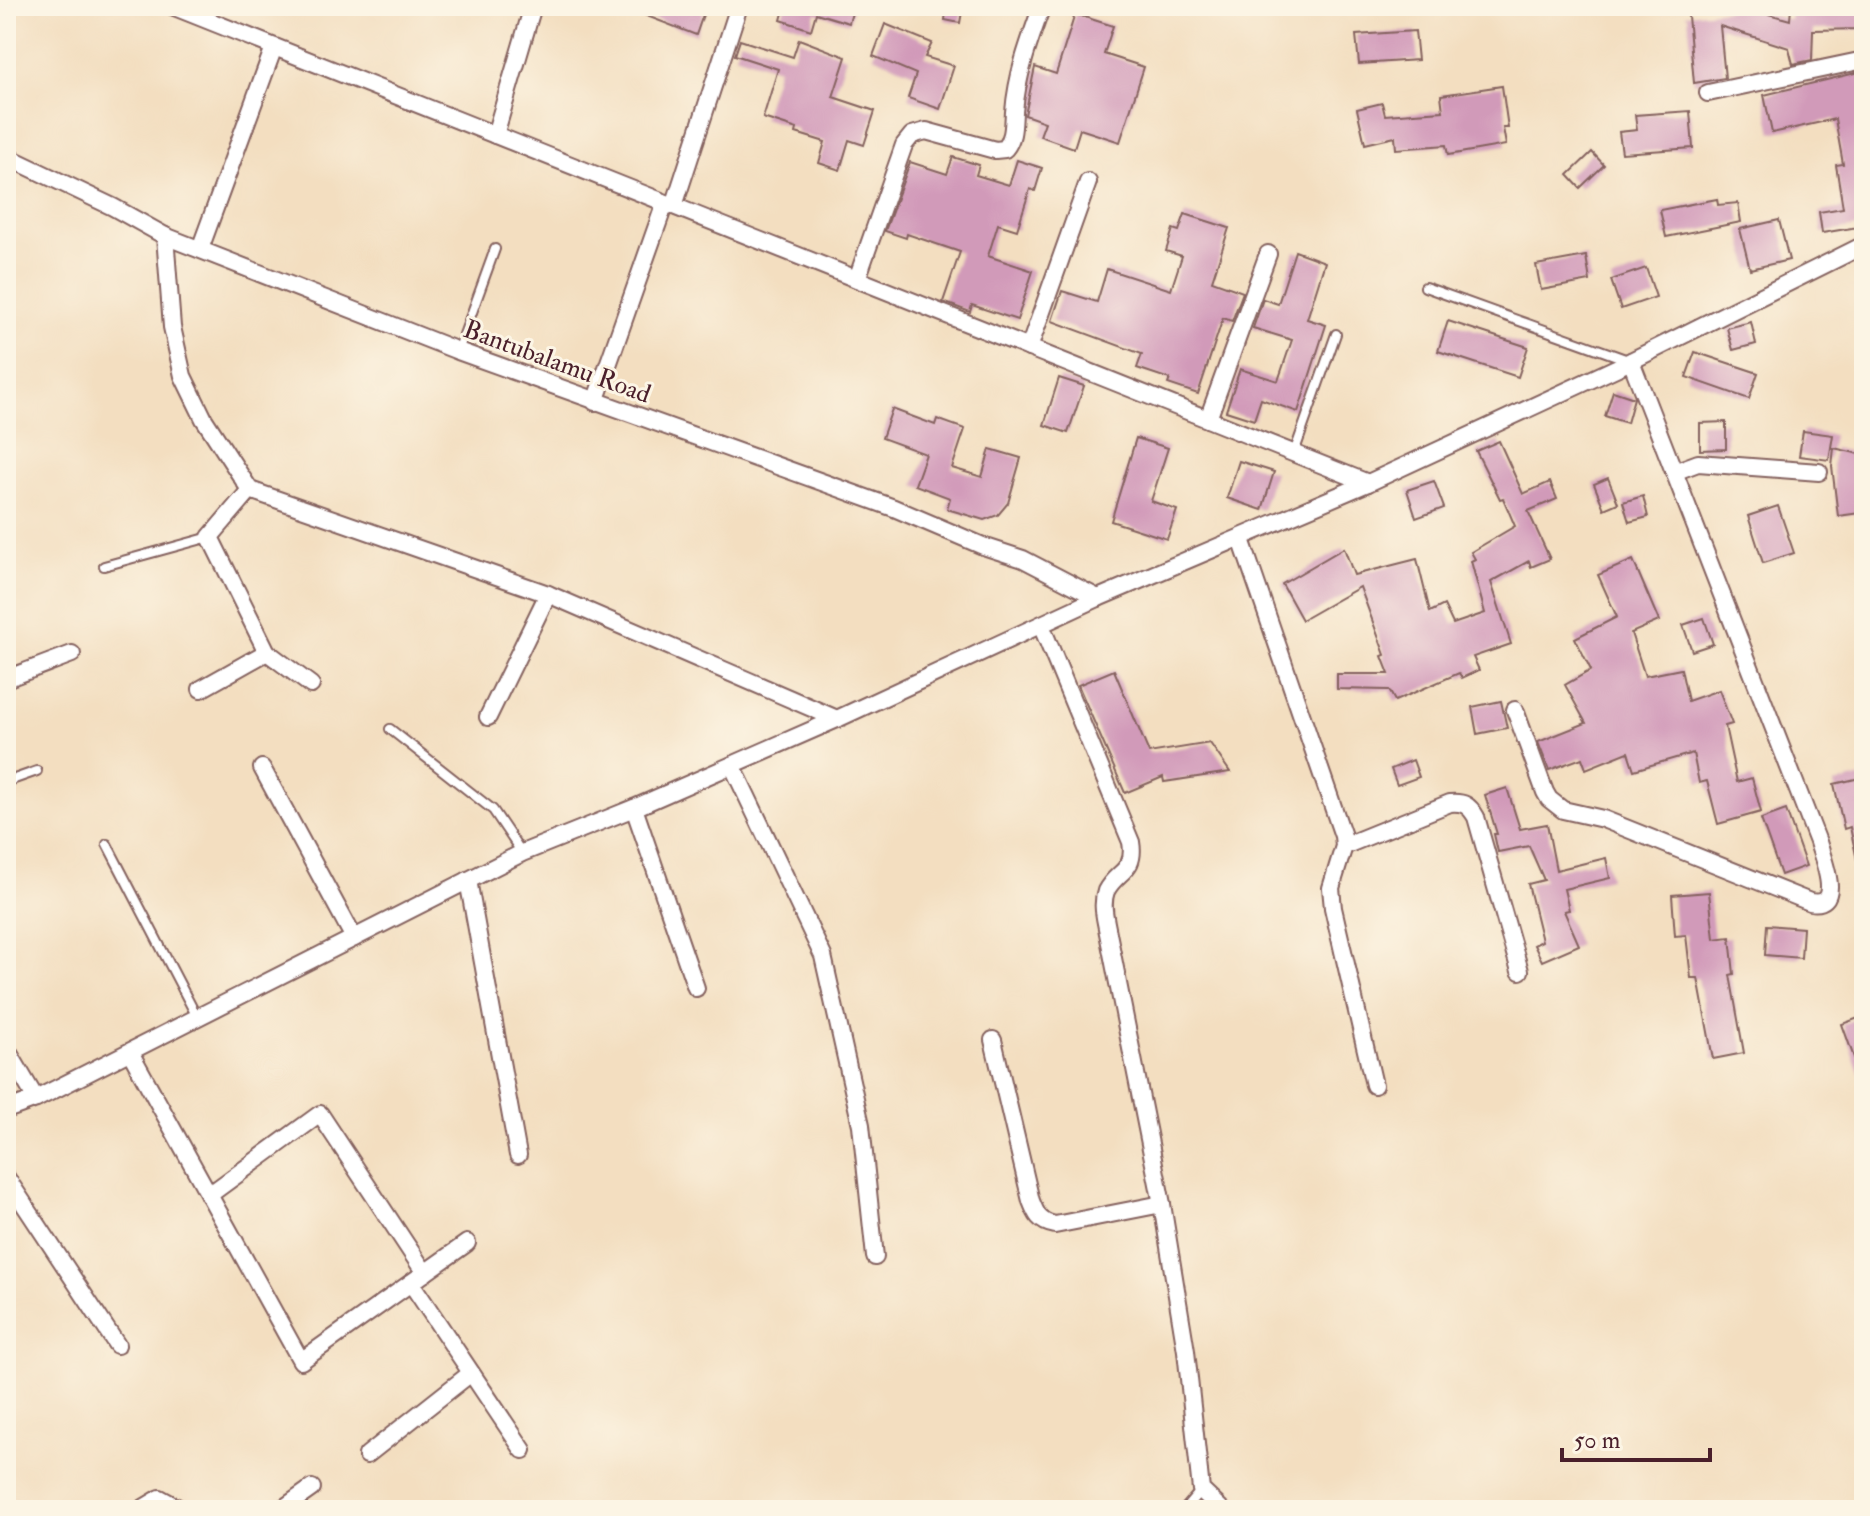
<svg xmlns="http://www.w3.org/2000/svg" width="1870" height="1516" viewBox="0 0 1870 1516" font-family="'IM FELL Double Pica',serif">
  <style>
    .building { fill: #d19ab9 }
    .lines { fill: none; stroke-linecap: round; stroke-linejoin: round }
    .lane-casing { stroke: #85625f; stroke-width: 12 }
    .street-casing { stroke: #85625f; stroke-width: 20 }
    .lane { stroke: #fff; stroke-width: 8 }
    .street { stroke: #fff; stroke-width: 16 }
    .labels { text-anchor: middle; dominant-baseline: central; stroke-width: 6; stroke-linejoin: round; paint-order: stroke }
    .street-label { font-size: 26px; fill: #4a1f2b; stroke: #fcf5e5 }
  </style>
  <rect width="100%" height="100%" fill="#fcf5e5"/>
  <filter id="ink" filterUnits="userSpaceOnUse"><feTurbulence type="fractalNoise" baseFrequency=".0125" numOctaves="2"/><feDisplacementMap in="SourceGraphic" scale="16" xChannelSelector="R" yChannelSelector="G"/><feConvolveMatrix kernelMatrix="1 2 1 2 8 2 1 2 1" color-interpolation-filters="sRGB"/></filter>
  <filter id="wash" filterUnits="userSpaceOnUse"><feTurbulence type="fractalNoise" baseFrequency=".006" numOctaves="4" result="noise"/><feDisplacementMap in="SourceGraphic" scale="32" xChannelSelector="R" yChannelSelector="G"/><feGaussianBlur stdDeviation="1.8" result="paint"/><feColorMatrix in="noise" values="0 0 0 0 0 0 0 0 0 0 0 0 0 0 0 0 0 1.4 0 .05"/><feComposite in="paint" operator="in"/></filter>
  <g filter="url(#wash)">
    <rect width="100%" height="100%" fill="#f3dec0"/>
    <g id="blocks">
      <g class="building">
        <path d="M 621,6 L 706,6 L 696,35 Z"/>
        <path d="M 785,6 L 854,6 L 849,23 L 816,13 L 811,30 L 781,20 Z"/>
        <path d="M 947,6 L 963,6 L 960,23 L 945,20 Z"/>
        <path d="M 1740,6 L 1790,20 L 1791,8 L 1819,10 L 1819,6 L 1860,6 L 1861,29 L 1813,30 L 1812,60 L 1793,64 L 1789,48 L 1720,26 L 1725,78 L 1694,83 L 1688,16 L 1685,14 L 1739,9 Z"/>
        <path d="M 1075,14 L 1113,26 L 1104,54 L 1144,67 L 1120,142 L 1080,129 L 1074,148 L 1040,136 L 1045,122 L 1025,115 L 1035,67 L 1056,74 Z"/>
        <path d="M 885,24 L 932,43 L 925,57 L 954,66 L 940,109 L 908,98 L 916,74 L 873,56 Z"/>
        <path d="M 1415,31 L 1418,60 L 1359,64 L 1356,35 Z"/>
        <path d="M 799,39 L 846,57 L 833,97 L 875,111 L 864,145 L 849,140 L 840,170 L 819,163 L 825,142 L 796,133 L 797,129 L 763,118 L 778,69 L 735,55 L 740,40 L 793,57 Z"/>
        <path d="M 1864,71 L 1864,226 L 1822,233 L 1819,212 L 1843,208 L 1836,165 L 1843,164 L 1835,119 L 1772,133 L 1764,95 Z"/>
        <path d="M 1502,86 L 1508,128 L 1503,128 L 1506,145 L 1448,155 L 1446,145 L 1396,149 L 1395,137 L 1365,144 L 1357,109 L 1382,103 L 1385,115 L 1443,111 L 1441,95 Z"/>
        <path d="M 1690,111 L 1693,148 L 1622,153 L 1619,132 L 1637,130 L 1635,115 Z"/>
        <path d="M 1592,152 L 1604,165 L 1580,188 L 1568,175 Z"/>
        <path d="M 953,157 L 979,165 L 976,175 L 1009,185 L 1017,160 L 1042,168 L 1035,191 L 1030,189 L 1017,230 L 998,224 L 988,256 L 1033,271 L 1017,320 L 972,305 L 970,312 L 943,302 L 960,252 L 907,234 L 906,238 L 885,231 L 910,162 L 947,174 Z"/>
        <path d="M 1717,199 L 1718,205 L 1738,203 L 1741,222 L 1666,237 L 1660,210 Z"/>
        <path d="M 1185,214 L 1229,228 L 1212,281 L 1243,292 L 1232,321 L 1223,318 L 1198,394 L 1168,384 L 1170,379 L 1137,368 L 1142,354 L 1052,321 L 1062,291 L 1097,302 L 1107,269 L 1171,290 L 1182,256 L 1166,251 L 1173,229 L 1179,231 Z"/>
        <path d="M 1779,220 L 1789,260 L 1750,269 L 1740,229 Z"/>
        <path d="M 1295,251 L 1325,262 L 1307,319 L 1326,325 L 1298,412 L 1261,399 L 1254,420 L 1226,411 L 1240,369 L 1278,381 L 1292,340 L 1253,328 L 1263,299 L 1278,304 Z"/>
        <path d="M 1586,256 L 1590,281 L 1541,290 L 1536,265 Z"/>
        <path d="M 1646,268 L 1656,297 L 1621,309 L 1611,280 Z"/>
        <path d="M 1448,321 L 1528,347 L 1518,377 L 1438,351 Z"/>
        <path d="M 1751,322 L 1756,344 L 1733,350 L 1727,328 Z"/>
        <path d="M 1695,352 L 1758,373 L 1749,399 L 1686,377 Z"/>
        <path d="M 1059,378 L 1084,386 L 1068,433 L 1044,425 Z"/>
        <path d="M 1613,391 L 1634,398 L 1627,423 L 1605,416 Z"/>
        <path d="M 892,409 L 935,425 L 937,419 L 965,429 L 952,468 L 982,477 L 990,449 L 1021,458 L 1008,503 L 998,515 L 984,520 L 947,509 L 950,498 L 915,485 L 926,454 L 882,438 Z"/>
        <path d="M 1726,422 L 1726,449 L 1700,450 L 1700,423 Z"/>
        <path d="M 1803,431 L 1833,435 L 1829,460 L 1799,456 Z"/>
        <path d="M 1136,438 L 1168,448 L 1151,501 L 1177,510 L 1167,539 L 1111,521 Z"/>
        <path d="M 1499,441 L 1523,494 L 1550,482 L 1557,499 L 1528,511 L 1550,559 L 1531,567 L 1529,561 L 1491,582 L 1511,644 L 1473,657 L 1479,670 L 1462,678 L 1459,673 L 1395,701 L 1389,690 L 1337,689 L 1337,674 L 1389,674 L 1382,656 L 1385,655 L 1360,587 L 1302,620 L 1282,584 L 1344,548 L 1354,575 L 1417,559 L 1430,612 L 1444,605 L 1453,624 L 1485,613 L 1471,561 L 1475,559 L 1471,552 L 1515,526 L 1503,498 L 1500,499 L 1476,451 Z"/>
        <path d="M 1834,448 L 1864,455 L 1864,498 L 1858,499 L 1860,513 L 1838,516 L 1832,466 Z"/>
        <path d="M 1239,461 L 1274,472 L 1262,510 L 1227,498 Z"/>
        <path d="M 1608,478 L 1618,503 L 1604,509 L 1594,484 Z"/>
        <path d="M 1434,481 L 1444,508 L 1416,518 L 1407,490 Z"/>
        <path d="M 1643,496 L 1648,517 L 1629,522 L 1623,502 Z"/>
        <path d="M 1778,506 L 1794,553 L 1763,563 L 1748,516 Z"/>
        <path d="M 1633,560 L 1659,621 L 1631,633 L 1645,676 L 1681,669 L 1688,701 L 1719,690 L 1732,724 L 1725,726 L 1737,782 L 1752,778 L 1761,812 L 1718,824 L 1707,781 L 1699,783 L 1693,753 L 1634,770 L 1628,752 L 1586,769 L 1582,758 L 1549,770 L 1538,742 L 1586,723 L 1565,685 L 1591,670 L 1575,638 L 1617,617 L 1598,575 Z"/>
        <path d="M 1704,618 L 1713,644 L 1692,651 L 1683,625 Z"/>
        <path d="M 1114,670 L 1149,753 L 1210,743 L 1230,772 L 1164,782 L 1163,777 L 1125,793 L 1078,685 Z"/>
        <path d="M 1501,701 L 1507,728 L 1477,734 L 1472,707 Z"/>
        <path d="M 1413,760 L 1419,777 L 1397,785 L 1391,769 Z"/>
        <path d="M 1864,777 L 1864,860 L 1857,860 L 1850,827 L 1844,829 L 1834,784 Z"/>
        <path d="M 1507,788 L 1520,829 L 1547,824 L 1556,870 L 1606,858 L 1610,878 L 1564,889 L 1569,910 L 1564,911 L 1579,945 L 1542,961 L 1534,945 L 1542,941 L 1528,884 L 1544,880 L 1529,846 L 1498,852 L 1494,834 L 1497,834 L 1485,795 Z"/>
        <path d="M 1786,810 L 1806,866 L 1781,875 L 1761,819 Z"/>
        <path d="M 1709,892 L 1714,939 L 1730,937 L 1734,974 L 1730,975 L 1744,1053 L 1713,1059 L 1698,978 L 1691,978 L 1686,935 L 1675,936 L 1672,895 Z"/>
        <path d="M 1767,925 L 1803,928 L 1801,958 L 1765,955 Z"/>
        <path d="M 1864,1016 L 1864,1079 L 1862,1080 L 1842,1024 Z"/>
      </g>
    </g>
  </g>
  <g filter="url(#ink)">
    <use href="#blocks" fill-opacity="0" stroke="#85625f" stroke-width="2"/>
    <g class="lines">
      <defs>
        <g id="lane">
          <path d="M 1425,287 L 1628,360"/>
          <path d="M 458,351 L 495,249"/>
          <path d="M 1294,453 L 1336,334"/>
          <path d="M 104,566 L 210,537"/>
          <path d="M 390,729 L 493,810 L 522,853"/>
          <path d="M 6,782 L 37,771"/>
          <path d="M 107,844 L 197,1017"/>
          <path d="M 1184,1510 L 1201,1490"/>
        </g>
        <g id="street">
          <path d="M 172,6 L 1368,483"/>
          <path d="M 1708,93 L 1864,60"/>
          <path d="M 495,135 L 533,6"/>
          <path d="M 6,156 L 113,207 L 165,236 L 458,351 L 894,508 L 983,546 L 1023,559 L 1098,598"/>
          <path d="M 674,206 L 739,6"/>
          <path d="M 165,236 L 172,327 L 183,376 L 204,419 L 250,490 L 548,594 L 837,719"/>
          <path d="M 200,249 L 274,47"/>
          <path d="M 857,279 L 904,145 L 912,135 L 926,131 L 995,150 L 1005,149 C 1014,138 1013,126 1014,112 C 1017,74 1029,42 1042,6"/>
          <path d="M 1029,348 L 1088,182"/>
          <path d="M 595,402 L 665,203"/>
          <path d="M 1208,419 L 1268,254"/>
          <path d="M 1674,472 L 1698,463 L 1819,472"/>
          <path d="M 250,490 L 210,537 L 267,652 L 311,685"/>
          <path d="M 1241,539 L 1343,836 L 1344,846 L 1331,888 L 1333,908 L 1374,1085"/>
          <path d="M 1041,625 L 1131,842 C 1136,872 1117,870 1106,891 C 1102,902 1104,913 1106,923 L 1162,1204 L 1186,1351 L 1201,1490 L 1222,1510"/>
          <path d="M 6,679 L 72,654"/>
          <path d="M 201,689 L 267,652"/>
          <path d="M 1515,710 L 1545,792 L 1549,799 L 1563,810 L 1603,819 L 1810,902 C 1844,908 1823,860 1818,842 L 1631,361"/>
          <path d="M 488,717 L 548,594"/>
          <path d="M 732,765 L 823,956 L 861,1125 L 875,1257"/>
          <path d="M 262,768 L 354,938"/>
          <path d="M 634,808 L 696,988"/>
          <path d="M 1344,846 L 1450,803 C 1464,802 1469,805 1476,817 L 1520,971"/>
          <path d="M 468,880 L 518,1155"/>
          <path d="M 993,1040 L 1031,1201 C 1036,1214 1039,1222 1055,1225 L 1162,1204"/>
          <path d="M 6,1048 L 36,1099"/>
          <path d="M 130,1052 L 301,1361 L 467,1243"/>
          <path d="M 6,1110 L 36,1099 L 522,853 L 634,808 L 837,719 L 1098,598 L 1368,483 L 1631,361 L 1864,245"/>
          <path d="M 6,1177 L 117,1345"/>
          <path d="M 209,1195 L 320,1114 L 425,1273"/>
          <path d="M 411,1283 L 523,1450"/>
          <path d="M 367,1455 L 471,1373"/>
          <path d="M 140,1510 L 160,1498 L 182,1510"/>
          <path d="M 281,1510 L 312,1488"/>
        </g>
      </defs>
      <use href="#lane" class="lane-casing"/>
      <use href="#street" class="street-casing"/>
      <use href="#lane" class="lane"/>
      <use href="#street" class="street"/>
    </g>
  </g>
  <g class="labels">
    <g class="street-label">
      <text transform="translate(557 362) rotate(20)">Bantubalamu Road</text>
    </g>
  </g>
  <rect width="1870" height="1516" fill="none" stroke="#fcf5e5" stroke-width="32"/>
  <path d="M1562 1448v12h148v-12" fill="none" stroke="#4a1f2b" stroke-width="4"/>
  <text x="1574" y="1448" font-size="24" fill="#4a1f2b" stroke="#fcf5e5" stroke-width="6" paint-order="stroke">50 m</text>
</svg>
